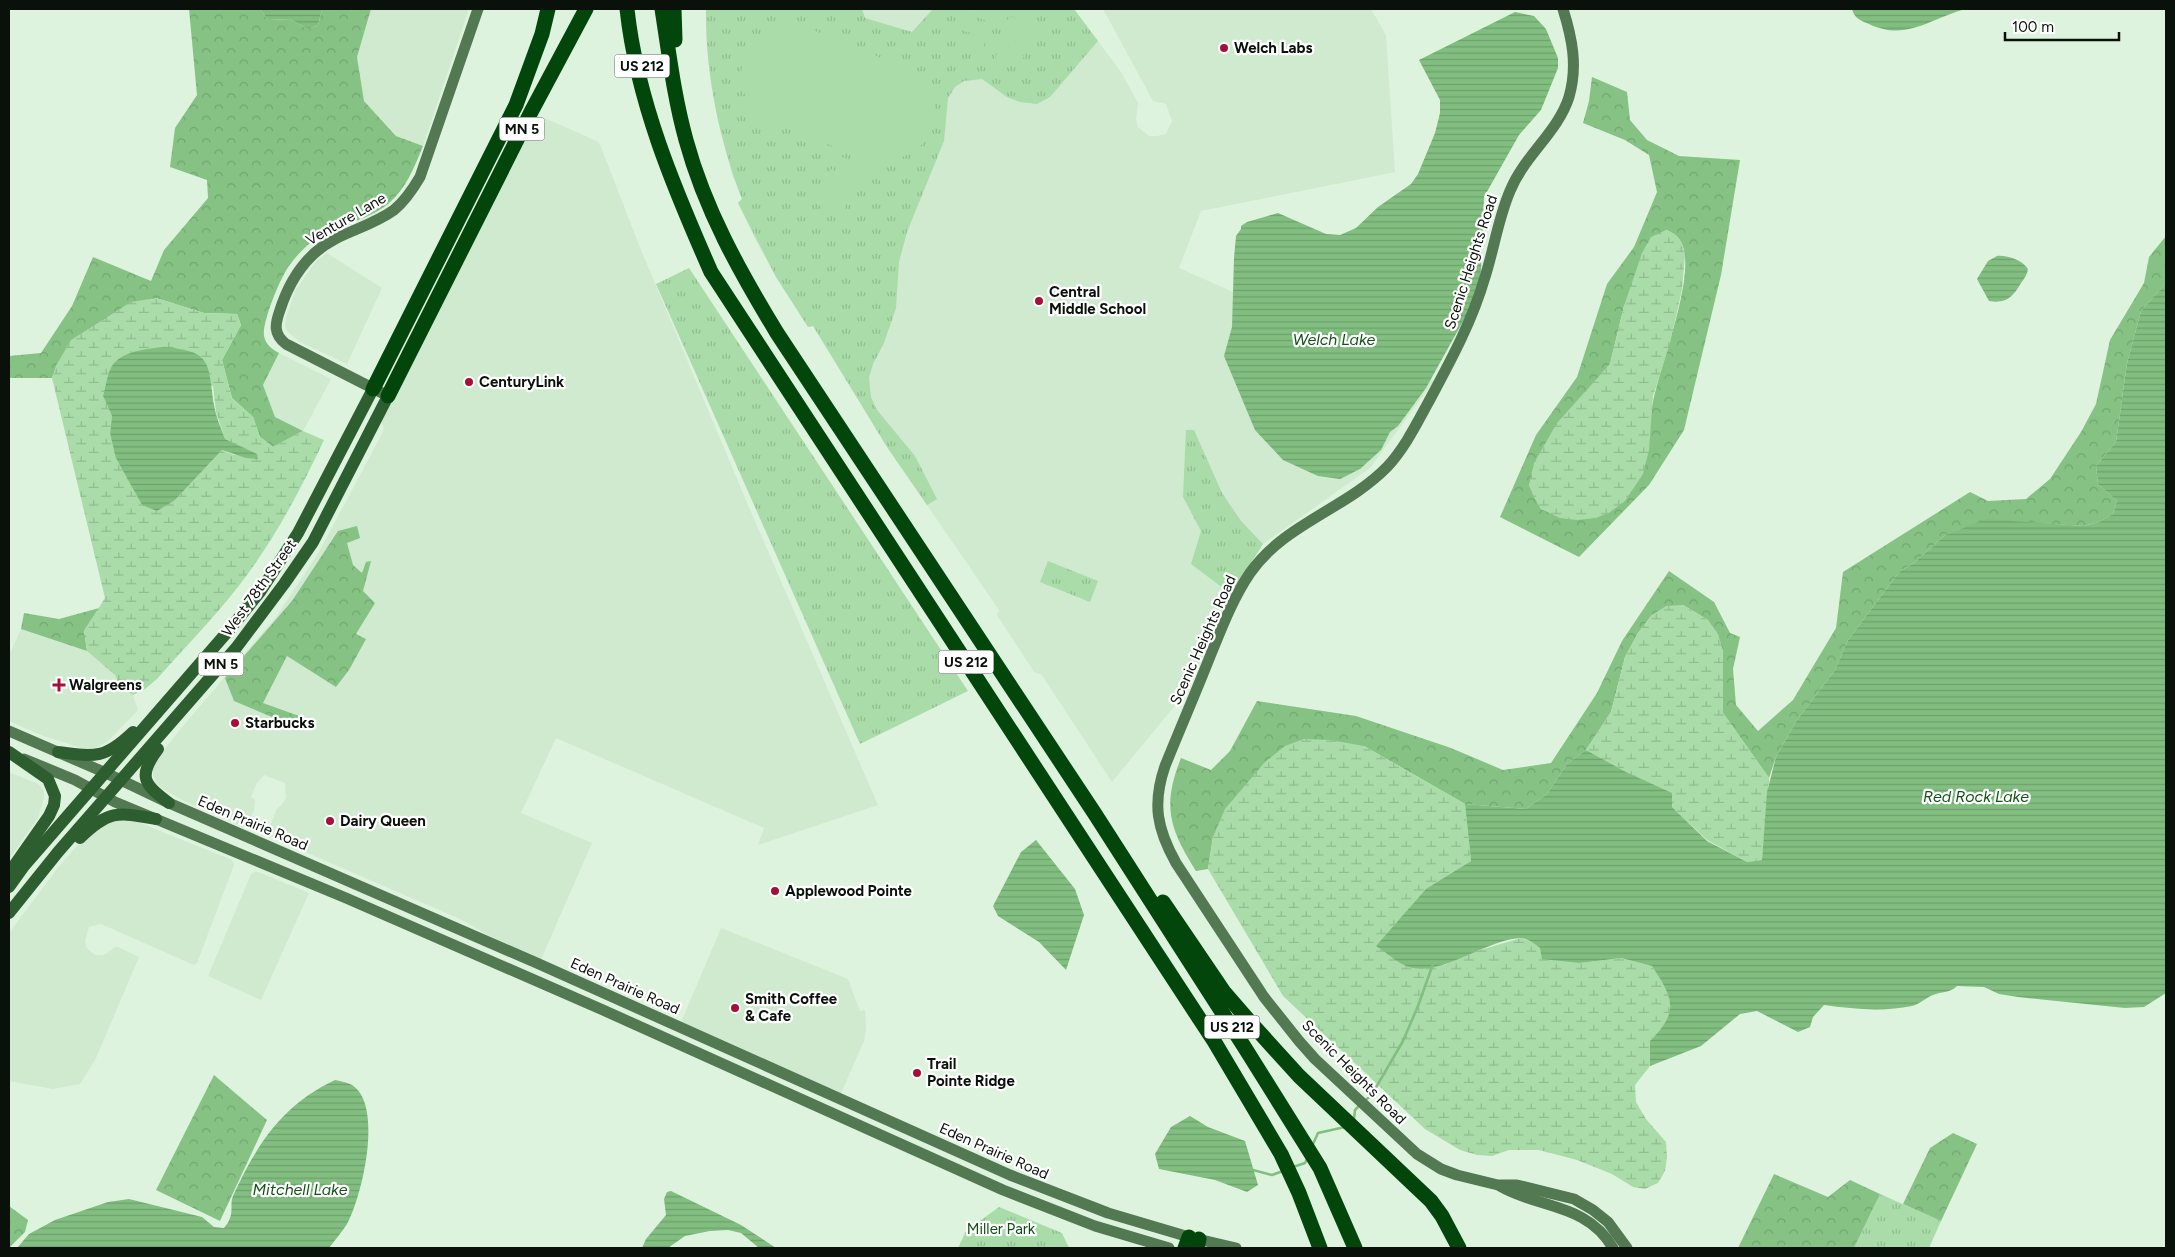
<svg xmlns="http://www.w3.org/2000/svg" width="2175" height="1257" viewBox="0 0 2175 1257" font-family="Figtree,sans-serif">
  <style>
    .built { fill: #cfeace }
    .grass { fill: url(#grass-tufts) }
    .forest { fill: url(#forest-crowns); fill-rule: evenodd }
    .wetland { fill: url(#wetland-marsh); fill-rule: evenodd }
    .pitch { fill: #a9dca8 }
    .water { fill: url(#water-rules) }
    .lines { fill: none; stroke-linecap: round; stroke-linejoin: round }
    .stream { stroke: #81be80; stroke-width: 2.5 }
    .secondary { stroke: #527952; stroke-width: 11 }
    .primary { stroke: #2d5e2f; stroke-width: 12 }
    .highway { stroke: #03460c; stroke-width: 15 }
    .poi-dot { fill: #a70f3a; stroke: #fff; stroke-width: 2 }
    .labels { text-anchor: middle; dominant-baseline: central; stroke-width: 4.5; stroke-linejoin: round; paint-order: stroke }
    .shield { fill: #fff; stroke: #545854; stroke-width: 1 }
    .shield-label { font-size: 14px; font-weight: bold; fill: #0a110a }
    .poi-label { font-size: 15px; font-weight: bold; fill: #0a110a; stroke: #fff; text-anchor: start }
    .street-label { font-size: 15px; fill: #0a110a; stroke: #fff }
    .park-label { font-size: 15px; fill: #0f5015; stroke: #fff }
    .water-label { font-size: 16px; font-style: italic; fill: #125217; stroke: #fff }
  </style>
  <defs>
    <pattern id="grass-tufts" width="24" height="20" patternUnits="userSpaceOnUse" patternTransform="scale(1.25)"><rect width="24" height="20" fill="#a9dca8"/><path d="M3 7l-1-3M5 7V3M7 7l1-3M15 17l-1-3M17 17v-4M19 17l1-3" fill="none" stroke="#90bc8f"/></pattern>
    <pattern id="forest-crowns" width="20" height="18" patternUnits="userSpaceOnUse" patternTransform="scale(1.25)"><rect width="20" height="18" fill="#85c284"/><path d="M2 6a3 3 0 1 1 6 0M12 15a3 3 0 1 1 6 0" fill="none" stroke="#72a671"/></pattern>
    <pattern id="wetland-marsh" width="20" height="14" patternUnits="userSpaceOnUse" patternTransform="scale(1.25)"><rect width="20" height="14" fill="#a9dca8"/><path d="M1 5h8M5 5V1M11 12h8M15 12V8" fill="none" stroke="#90bc8f"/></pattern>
    <pattern id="water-rules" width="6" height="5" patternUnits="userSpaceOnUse" patternTransform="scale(1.25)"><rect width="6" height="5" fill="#81be80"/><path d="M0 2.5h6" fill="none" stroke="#6ea26d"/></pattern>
  </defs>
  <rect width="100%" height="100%" fill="#def3dd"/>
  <g class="built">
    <path d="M 371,9 L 469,9 L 423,146 L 397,136 L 364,101 L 357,57 Z"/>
    <path d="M 706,9 L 1074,9 L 1121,72 L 1138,103 L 1136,120 L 1138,127 L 1149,136 L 1157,136 L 1166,134 L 1172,121 L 1166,104 L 1153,101 L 1103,9 L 1371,9 L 1386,35 L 1395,172 L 1201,211 L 1179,268 L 1434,381 L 1370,468 L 1263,544 L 1231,594 L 1187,691 L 1112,782 L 1041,674 L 1034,672 L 997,615 L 999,610 L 887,447 L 842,371 L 813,326 L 808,327 L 776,277 L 754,237 L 738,203 L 742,199 L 732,174 L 718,121 L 711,73 Z"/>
    <path d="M 531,112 L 599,142 L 641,250 L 748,505 L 878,805 L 758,845 L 764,828 L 556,738 L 521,813 L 592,843 L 539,964 L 460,919 L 273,838 L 268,834 L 269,829 L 276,810 L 284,802 L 286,797 L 285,783 L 264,775 L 257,783 L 251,797 L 255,800 L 254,810 L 247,826 L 244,827 L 186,802 L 163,789 L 156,783 L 153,775 L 153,764 L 178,732 L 276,617 L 319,552 L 384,430 L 379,414 Z"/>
    <path d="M 327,253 L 382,288 L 347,364 L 300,342 L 288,332 L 285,326 L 286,318 L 295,291 L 316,261 Z"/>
    <path d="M 279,353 L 331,379 L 303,431 L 275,417 L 263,385 Z"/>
    <path d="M 21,629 L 87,651 L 115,675 L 122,688 L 133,695 L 138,710 L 108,741 L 95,748 L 84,749 L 38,734 L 9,721 L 9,656 Z"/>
    <path d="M 9,772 L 38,784 L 44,791 L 44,797 L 38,818 L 9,859 Z"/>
    <path d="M 117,820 L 138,822 L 232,860 L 234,865 L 197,963 L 194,965 L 101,924 L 89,927 L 85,941 L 86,947 L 90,951 L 95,955 L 104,955 L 115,947 L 118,947 L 139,957 L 96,1058 L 80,1084 L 53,1089 L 9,1081 L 9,933 L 57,869 L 74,849 L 98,827 Z"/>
    <path d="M 254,872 L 258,872 L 309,893 L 261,1000 L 208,976 L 251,874 Z"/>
    <path d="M 721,928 L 848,979 L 860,1011 L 865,1010 L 866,1030 L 864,1041 L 839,1098 L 679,1027 Z"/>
  </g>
  <g class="grass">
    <path d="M 706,9 L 862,9 L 865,18 L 912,32 L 933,9 L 1074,9 L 1098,41 L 1050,97 L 1037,104 L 1020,102 L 1007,97 L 982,79 L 964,81 L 955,87 L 948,98 L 944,141 L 907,232 L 899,262 L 896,308 L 884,343 L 873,364 L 869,378 L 871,397 L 877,410 L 915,456 L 937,499 L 927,505 L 887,447 L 813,326 L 808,327 L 776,277 L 738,203 L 742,199 C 719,140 705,72 706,9 Z"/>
    <path d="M 689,268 L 968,691 L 860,744 L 656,284 Z"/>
    <path d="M 1186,430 L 1194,430 L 1222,493 L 1241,521 L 1263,544 L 1231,594 L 1191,564 L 1201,531 L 1183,497 Z"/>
    <path d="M 1048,561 L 1098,581 L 1090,602 L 1040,582 Z"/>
    <path d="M 1880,1194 L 1941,1221 L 1929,1248 L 1854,1248 Z"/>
    <path d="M 999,1207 L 1062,1233 L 1069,1248 L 958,1248 L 966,1231 Z"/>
  </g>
  <g class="forest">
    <path d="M 189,9 L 260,9 L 268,20 L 290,19 L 308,29 L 318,25 L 322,9 L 371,9 L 357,57 L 364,101 L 396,136 L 423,146 C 414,168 406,189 388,204 C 367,221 338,224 316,239 C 305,246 294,258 287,269 C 279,281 262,323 264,336 C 266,345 272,349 279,353 L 263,385 L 275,417 L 303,431 L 273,447 L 260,437 L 253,417 L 232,398 L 222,360 L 241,325 L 237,314 L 204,313 L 156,298 L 57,364 L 52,378 L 9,378 L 9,356 L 41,353 L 72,306 L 93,257 L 151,281 L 164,250 L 208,198 L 207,180 L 170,167 L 175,128 L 197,95 Z"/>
    <path d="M 1592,77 L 1627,92 L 1630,120 L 1647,140 L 1679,156 L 1740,160 L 1721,275 L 1684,430 L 1649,485 L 1579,557 L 1500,517 L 1536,435 L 1577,377 L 1607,284 L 1634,247 L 1657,192 L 1649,155 L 1625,140 L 1583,123 L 1589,101 ZM 1666,230 C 1673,233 1677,235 1681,242 C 1699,275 1655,374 1651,414 L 1610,512 C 1581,523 1570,518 1541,509 L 1529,485 L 1588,390 L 1610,364 L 1624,306 Z"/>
    <path d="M 2166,236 L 2166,283 L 2141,311 L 2127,363 L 2116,442 L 2096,466 L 2098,484 L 2117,501 L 2113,514 L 2099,522 L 2084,526 L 2003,521 L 1944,536 L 1914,563 L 1900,571 L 1848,640 L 1835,670 L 1797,720 L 1776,757 L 1769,778 L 1723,713 L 1723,651 L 1708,620 L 1683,605 L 1652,615 L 1638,633 L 1625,657 L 1611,712 L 1586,750 L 1567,764 L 1547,794 L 1526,809 L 1465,804 L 1364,746 L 1213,837 L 1208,869 L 1196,871 C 1169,828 1162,806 1181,758 L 1211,770 L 1230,751 L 1257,701 L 1356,716 L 1451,748 L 1503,770 L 1551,763 L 1597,693 L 1622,641 L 1669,571 L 1714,602 L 1730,633 L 1740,637 L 1733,669 L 1736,705 L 1758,731 L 1793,700 L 1836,628 L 1843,572 L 1970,492 L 1988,501 L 2026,499 L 2050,479 L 2081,432 L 2096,404 L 2110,340 L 2144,283 L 2149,257 Z"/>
    <path d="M 357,526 L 360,538 L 347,543 L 353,565 L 362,573 L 366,562 L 371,561 L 363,591 L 375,603 L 356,634 L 366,639 L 349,670 L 336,687 L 287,656 L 263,703 L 299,716 L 293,726 L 234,701 L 225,678 L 292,601 L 338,531 Z"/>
    <path d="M 99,608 L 84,631 L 87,651 L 21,629 L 24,613 L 59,619 Z"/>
    <path d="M 214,1075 L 267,1120 L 220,1221 L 156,1190 Z"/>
    <path d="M 1953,1133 L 1977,1144 L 1941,1221 L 1903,1204 L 1930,1148 Z"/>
    <path d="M 1774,1174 L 1828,1197 L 1850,1180 L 1880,1194 L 1854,1248 L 1738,1248 Z"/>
    <path d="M 9,1206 L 28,1220 L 25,1232 L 9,1248 Z"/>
  </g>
  <g class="wetland">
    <path d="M 1666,230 L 1676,235 L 1682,243 L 1685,256 L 1682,290 L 1670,343 L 1653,396 L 1649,450 L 1643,474 L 1625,501 L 1610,512 L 1596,518 L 1577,520 L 1560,518 L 1541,509 L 1534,497 L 1529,485 L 1534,463 L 1557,423 L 1610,364 L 1624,306 L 1642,253 L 1651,237 Z"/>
    <path d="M 156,298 L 204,313 L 237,314 L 241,325 L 222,360 L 232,398 L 253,417 L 260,437 L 273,447 L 303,431 L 324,440 C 300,491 273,542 238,587 C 213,619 184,648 157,679 L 145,689 L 133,695 L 121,688 L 115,675 L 87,651 L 84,631 L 105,598 L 52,378 L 57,364 L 71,340 L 131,302 ZM 108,383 L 213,386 L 216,412 L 225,439 L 244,449 L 234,455 L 222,450 L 175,500 L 142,505 L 130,482 L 110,433 L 112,416 L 103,396 Z"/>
    <path d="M 1683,605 L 1708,620 L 1718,634 L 1723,651 L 1723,713 L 1769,778 L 1762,860 L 1747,862 L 1707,840 L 1672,807 L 1628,773 L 1586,750 L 1611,712 L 1625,657 L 1638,633 L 1652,615 L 1666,606 Z"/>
    <path d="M 1304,739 L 1330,740 L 1364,746 L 1465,804 L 1471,861 L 1440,881 L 1444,965 L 1470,953 L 1521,938 L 1533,942 L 1540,948 L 1580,963 L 1621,958 L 1652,966 C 1673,999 1681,1011 1650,1041 L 1650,1066 L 1635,1085 L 1636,1102 L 1646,1119 L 1666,1142 L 1667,1157 L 1665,1171 L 1658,1183 L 1645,1189 L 1633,1187 L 1612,1174 L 1577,1160 L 1539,1150 L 1509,1150 L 1492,1156 L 1477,1155 L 1460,1150 L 1425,1129 L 1283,996 L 1208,869 L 1213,837 L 1225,809 L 1265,762 L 1285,746 Z"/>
  </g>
  <g class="pitch">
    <path d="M 968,9 L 995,11 L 991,22 L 966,14 Z"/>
    <path d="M 1009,16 L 1035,24 L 1031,36 L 1005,28 Z"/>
    <path d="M 965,18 L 990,26 L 986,38 L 961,30 Z"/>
    <path d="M 793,25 L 805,27 L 914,71 C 920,77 927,84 931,92 C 949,132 912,164 874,162 L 741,111 L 746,98 C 731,59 753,29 793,25 Z"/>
    <path d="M 1004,31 L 1029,40 L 1025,52 L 1000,43 Z"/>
    <path d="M 959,34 L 985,42 L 981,54 L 956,46 Z"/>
    <path d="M 999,47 L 1024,56 L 1020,67 L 995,59 Z"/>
    <path d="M 829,152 L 889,175 L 886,183 L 826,159 Z"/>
    <path d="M 830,169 L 857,180 L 842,214 L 816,204 Z"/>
  </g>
  <g class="water">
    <path d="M 260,9 L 322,9 L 318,25 L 308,29 L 290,19 L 268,20 Z"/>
    <path d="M 1852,9 L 1966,9 C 1930,18 1907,42 1869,24 C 1861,21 1854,18 1852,9 Z"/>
    <path d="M 1515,12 L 1534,16 L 1546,29 L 1558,58 L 1558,68 L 1541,110 L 1519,135 L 1484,197 L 1481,270 L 1477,296 L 1426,388 L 1398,426 L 1390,432 L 1381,450 L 1360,469 L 1340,479 L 1318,476 L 1283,460 L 1255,430 L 1224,356 L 1232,327 L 1234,258 L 1236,236 L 1241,229 L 1241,226 L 1247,222 L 1278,213 L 1326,234 L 1340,235 L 1356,228 L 1378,207 L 1411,184 L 1418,174 L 1435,133 L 1440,113 L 1440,100 L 1419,60 Z"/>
    <path d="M 1997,256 C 2007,255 2022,260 2028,269 C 2027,275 2024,279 2021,283 C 2013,297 2006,304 1989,301 L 1977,279 L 1988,261 Z"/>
    <path d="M 2166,283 L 2166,993 L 2144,1007 L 2125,1008 L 2018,997 L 1999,994 L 1984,987 L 1957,986 C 1950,993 1945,991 1936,994 C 1927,996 1921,1004 1912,1006 C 1883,1012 1853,1009 1824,1005 L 1813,1017 L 1810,1027 L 1798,1032 L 1757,1011 L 1740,1014 L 1701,1046 L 1650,1066 L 1650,1041 C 1680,1011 1673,999 1652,966 L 1621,958 L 1580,963 L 1542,959 L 1540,948 C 1535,944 1527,938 1520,938 C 1486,940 1440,977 1409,967 C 1397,963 1386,952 1376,946 L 1426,889 L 1471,861 L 1465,804 L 1526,809 L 1547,794 L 1567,764 L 1586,750 L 1628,773 L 1672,793 L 1672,807 L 1707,841 L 1747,862 L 1762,860 L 1767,792 L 1776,757 L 1797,720 L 1835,670 L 1848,640 L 1900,571 L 1914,563 L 1944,536 L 1986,519 L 2084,526 L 2099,522 L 2113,514 L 2117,501 L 2098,484 L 2096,466 L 2116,442 L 2127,363 L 2141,311 Z"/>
    <path d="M 163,347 C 212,351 208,362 214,405 C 216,417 221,428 225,439 L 257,454 L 258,459 L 246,458 L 222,450 L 175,500 L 157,511 L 142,505 L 116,458 L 110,433 L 112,416 L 103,396 C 106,387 107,374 112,366 C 122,351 146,349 163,347 Z"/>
    <path d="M 1036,840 L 1075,889 L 1084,915 L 1066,970 L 1039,942 L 998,916 L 993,906 L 1021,852 Z"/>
    <path d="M 335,1080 C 340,1081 346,1082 350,1084 C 385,1101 362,1197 347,1224 C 342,1232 335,1240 329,1248 L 17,1248 L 29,1234 L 55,1220 L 108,1202 L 129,1199 L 202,1217 L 214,1227 L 224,1228 C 226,1225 229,1222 230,1218 C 233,1211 230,1203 233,1196 C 257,1144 282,1105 335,1080 Z"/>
    <path d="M 1190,1116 L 1208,1127 L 1245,1141 L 1258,1185 L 1247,1192 L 1215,1180 L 1159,1169 L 1155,1154 L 1171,1127 Z"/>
    <path d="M 671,1191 L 741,1225 L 776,1248 L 759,1248 L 741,1233 L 728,1230 L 710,1231 L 685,1236 L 668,1248 L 642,1248 L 646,1239 L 666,1215 L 664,1199 L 667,1192 Z"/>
  </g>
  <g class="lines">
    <g class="stream">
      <path d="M 1364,1101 L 1371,1096 L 1403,1041 L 1418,1006 L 1433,964"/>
      <path d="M 1354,1119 L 1355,1110 L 1360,1105"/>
      <path d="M 1313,1144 L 1318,1133 L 1345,1127"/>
      <path d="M 1293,1167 L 1305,1163 L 1307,1159"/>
      <path d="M 1253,1170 L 1272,1175 L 1283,1171"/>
    </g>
    <g class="secondary">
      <path d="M 1563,9 C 1572,38 1578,66 1569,97 C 1558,132 1524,156 1510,191 C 1498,219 1494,249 1485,277 C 1472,322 1450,362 1428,403 C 1416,425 1404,449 1387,467 C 1346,509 1284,524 1250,573 C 1233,598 1222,627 1211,654 C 1196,692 1180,729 1165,766 C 1152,804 1157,829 1176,863 L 1264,997 L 1299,1041 L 1315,1059 L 1417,1154 L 1441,1169 L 1457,1175 L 1498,1185 L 1517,1185 L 1574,1199 L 1593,1210 L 1608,1222 L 1627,1248"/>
      <path d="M 388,396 L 286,344 C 273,334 275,324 280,310 C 290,279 306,254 335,239 C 355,229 376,223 394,210 C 406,200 413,189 420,177 L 478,9"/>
      <path d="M 9,731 L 106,773 L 169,803 L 539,964 L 1010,1175 L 1108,1213 L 1189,1237 L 1236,1248"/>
      <path d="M 24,759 L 75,780 L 115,802 L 346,898 L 603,1010 L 1003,1190 L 1095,1226 L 1169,1248"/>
      <path d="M 1500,1186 C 1539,1209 1587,1203 1613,1248"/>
    </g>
    <g class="primary">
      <path d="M 158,749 C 137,777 144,784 169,803"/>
      <path d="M 9,752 L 48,779 L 55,796 L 54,805 L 49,816 L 9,873"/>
      <path d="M 58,752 C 95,757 105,759 133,732"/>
      <path d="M 80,838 C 109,810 117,812 156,819"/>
      <path d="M 9,887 L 24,866 L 229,630 L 260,592 L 298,533 L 373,389"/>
      <path d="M 9,913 L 58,852 L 236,648 L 284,584 L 313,542 L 388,396"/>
    </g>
    <g class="highway">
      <path d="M 627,9 C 637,101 674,188 711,272 L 1214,1041 L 1281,1154 L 1299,1193 L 1320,1248"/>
      <path d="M 662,9 C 669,53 674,97 686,140 C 705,210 740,272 777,333 L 1095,814 L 1245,1048 L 1320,1168 L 1355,1248"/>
      <path d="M 674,9 L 675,40"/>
      <path d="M 373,389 L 516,105 L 542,34 L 548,9"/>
      <path d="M 388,396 L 531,112 L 586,9"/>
      <path d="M 1163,902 L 1224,992 L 1250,1022 L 1299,1076 L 1431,1201 L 1442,1216 L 1459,1248"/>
      <path d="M 1185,1248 L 1189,1237"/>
      <path d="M 1197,1248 L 1199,1239"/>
    </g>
  </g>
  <g class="poi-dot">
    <circle cx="1224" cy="48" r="5"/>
    <circle cx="1039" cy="301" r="5"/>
    <circle cx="469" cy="382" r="5"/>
    <path d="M56.5 677.5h5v5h5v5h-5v5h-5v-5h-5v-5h5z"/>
    <circle cx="235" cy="723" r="5"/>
    <circle cx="330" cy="821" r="5"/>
    <circle cx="775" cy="891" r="5"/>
    <circle cx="735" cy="1008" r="5"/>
    <circle cx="917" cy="1073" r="5"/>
  </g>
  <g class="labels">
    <g class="shield">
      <rect x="614.5" y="54.5" width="55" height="23" rx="4"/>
      <rect x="499.5" y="117.5" width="45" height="23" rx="4"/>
      <rect x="938.5" y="650.5" width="55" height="23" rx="4"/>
      <rect x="198.5" y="652.5" width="45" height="23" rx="4"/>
      <rect x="1204.5" y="1015.5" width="55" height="23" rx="4"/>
    </g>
    <g class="shield-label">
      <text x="642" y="66">US 212</text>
      <text x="522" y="129">MN 5</text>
      <text x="966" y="662">US 212</text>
      <text x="221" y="664">MN 5</text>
      <text x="1232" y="1027">US 212</text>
    </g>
    <g class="poi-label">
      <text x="1234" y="48">Welch Labs</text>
      <text x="1049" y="292">Central<tspan x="1049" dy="17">Middle School</tspan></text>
      <text x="479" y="382">CenturyLink</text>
      <text x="69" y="685">Walgreens</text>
      <text x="245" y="723">Starbucks</text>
      <text x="340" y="821">Dairy Queen</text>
      <text x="785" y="891">Applewood Pointe</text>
      <text x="745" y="999">Smith Coffee<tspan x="745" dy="17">&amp; Cafe</tspan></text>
      <text x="927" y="1064">Trail<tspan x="927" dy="17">Pointe Ridge</tspan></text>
    </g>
    <g class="street-label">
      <text transform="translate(346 219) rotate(-30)">Venture Lane</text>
      <text transform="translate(1471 262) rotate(-72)">Scenic Heights Road</text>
      <text transform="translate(259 588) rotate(-54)">West 78th Street</text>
      <text transform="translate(1203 640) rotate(-66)">Scenic Heights Road</text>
      <text transform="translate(253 823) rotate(23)">Eden Prairie Road</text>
      <text transform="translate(625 986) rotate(24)">Eden Prairie Road</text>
      <text transform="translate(1354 1072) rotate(45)">Scenic Heights Road</text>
      <text transform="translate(994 1151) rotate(24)">Eden Prairie Road</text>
    </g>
    <g class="park-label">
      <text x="1001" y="1229">Miller Park</text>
    </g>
    <g class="water-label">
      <text x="1334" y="339">Welch Lake</text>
      <text x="1976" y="796">Red Rock Lake</text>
      <text x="300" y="1189">Mitchell Lake</text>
    </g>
  </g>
  <rect width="2175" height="1257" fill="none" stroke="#0a110a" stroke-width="20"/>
  <path d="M2005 32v8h114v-8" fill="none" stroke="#0a110a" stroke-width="2.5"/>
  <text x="2012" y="32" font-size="15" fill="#0a110a" stroke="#ffffff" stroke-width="4" paint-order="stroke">100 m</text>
</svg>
